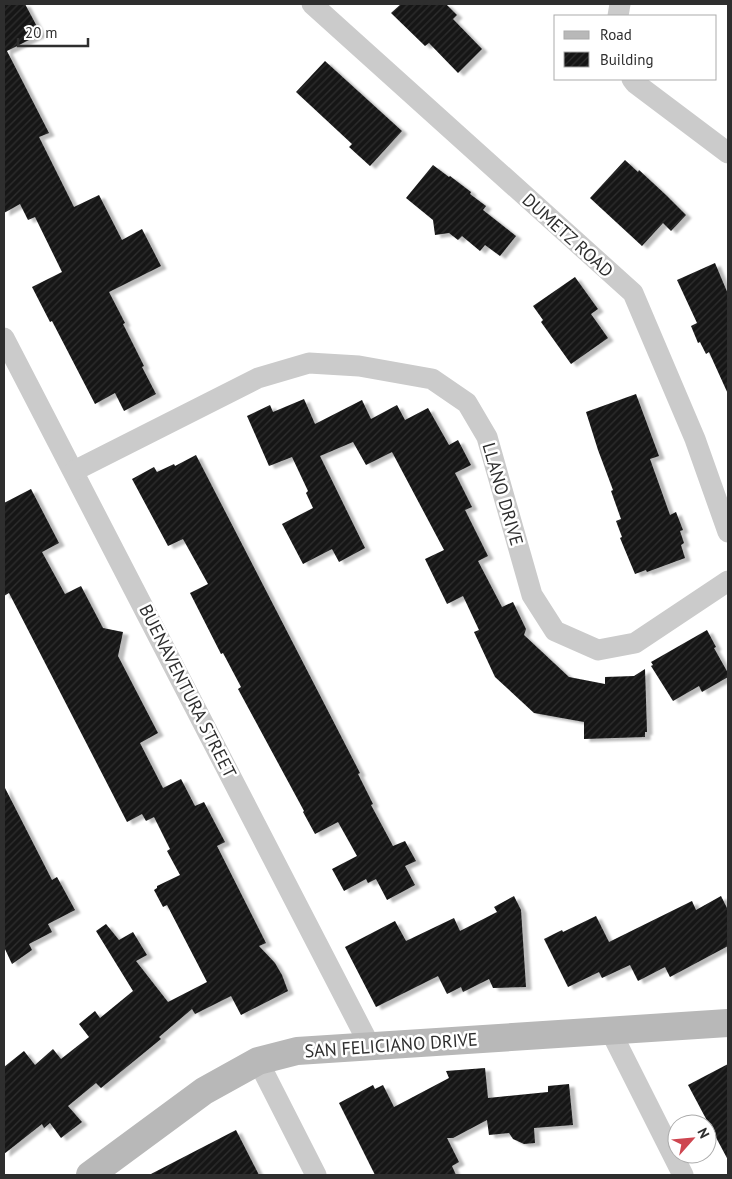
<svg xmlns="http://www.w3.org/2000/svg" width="732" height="1179" viewBox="0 0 732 1179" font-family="'PT Sans',sans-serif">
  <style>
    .building { fill: url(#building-hatch); filter: url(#shadow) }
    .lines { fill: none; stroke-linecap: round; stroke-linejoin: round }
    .street { stroke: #cbcbcb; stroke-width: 21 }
    .secondary { stroke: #b8b8b8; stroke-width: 28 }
    .labels { text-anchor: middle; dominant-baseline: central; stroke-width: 5; stroke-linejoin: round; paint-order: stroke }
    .street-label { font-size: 18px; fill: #2e2e2e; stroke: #fff }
  </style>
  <defs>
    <pattern id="building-hatch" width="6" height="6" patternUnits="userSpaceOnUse" patternTransform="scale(1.25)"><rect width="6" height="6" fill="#151515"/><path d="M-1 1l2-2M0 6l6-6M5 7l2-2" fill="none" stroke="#2f2f2f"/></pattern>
    <filter id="shadow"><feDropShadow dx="5.5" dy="3" stdDeviation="1" flood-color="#0004"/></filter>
  </defs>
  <rect width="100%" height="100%" fill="#fff"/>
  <g class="building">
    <path d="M 4,4 L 25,4 L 41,34 L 7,51 L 49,133 L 39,137 L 74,207 L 99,195 L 122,240 L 142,229 L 161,266 L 109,292 L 125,323 L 123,324 L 144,366 L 142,367 L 156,394 L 124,411 L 115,393 L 95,404 L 52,321 L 50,322 L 32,287 L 62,272 L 35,217 L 28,220 L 20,204 L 4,213 Z"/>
    <path d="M 401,4 L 446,4 L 457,15 L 453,19 L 482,49 L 458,73 L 429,43 L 425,46 L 391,13 Z"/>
    <path d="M 325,61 L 402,131 L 370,166 L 349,147 L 352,144 L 296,92 Z"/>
    <path d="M 625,160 L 638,172 L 639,170 L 666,195 L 686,215 L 671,231 L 663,223 L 642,246 L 590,198 Z"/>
    <path d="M 433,165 L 449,177 L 450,176 L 471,192 L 470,194 L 486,206 L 483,210 L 516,236 L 500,256 L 485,245 L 480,251 L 462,236 L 458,240 L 449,233 L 435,235 L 433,220 L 406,198 Z"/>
    <path d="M 715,263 L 728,294 L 728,394 L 709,352 L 706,354 L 700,342 L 698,343 L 691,326 L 697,323 L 677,280 Z"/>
    <path d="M 575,277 L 598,309 L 591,314 L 608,338 L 571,364 L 541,322 L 543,320 L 533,306 Z"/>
    <path d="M 636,394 L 659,456 L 650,459 L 670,515 L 676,512 L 683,530 L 680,531 L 684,543 L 681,545 L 685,558 L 647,572 L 646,570 L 635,574 L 620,538 L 622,537 L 616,521 L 621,519 L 611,491 L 613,490 L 598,450 L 586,412 Z"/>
    <path d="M 304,399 L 315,424 L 362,400 L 371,419 L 397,405 L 405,420 L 428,408 L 449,445 L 458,440 L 471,465 L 455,473 L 472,507 L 465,510 L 488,556 L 478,561 L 502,607 L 513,602 L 526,629 L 524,635 L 569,677 L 605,684 L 605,677 L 634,676 L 645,669 L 647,732 L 645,732 L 645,737 L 584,739 L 584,722 L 534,713 L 495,677 L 474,632 L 479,630 L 463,596 L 447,604 L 425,559 L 444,550 L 392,452 L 366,465 L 353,442 L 320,456 L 365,548 L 339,562 L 332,549 L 303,564 L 282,524 L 313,508 L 306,493 L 308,491 L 292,457 L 269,466 L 247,416 L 270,405 L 273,412 Z"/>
    <path d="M 196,455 L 360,773 L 358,774 L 373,804 L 371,805 L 393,846 L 405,841 L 416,861 L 405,866 L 415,885 L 387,900 L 376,879 L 368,883 L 366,879 L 344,891 L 332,869 L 357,856 L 338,822 L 315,834 L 303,812 L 304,811 L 238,689 L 241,687 L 223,653 L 221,654 L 190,593 L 208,584 L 183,539 L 168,546 L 132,479 L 154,467 L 157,472 L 174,464 L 175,466 Z"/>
    <path d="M 31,489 L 59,543 L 42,552 L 65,594 L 81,586 L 103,628 L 123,632 L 118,656 L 158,733 L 140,743 L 163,788 L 181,779 L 195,806 L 204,802 L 225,842 L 217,846 L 266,943 L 259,946 L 275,963 L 282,975 L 288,991 L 241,1015 L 231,996 L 195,1014 L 192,1009 L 159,1037 L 161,1039 L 101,1088 L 96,1083 L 68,1106 L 82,1122 L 61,1138 L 50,1123 L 44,1128 L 42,1124 L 4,1154 L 4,1067 L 24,1051 L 35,1065 L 53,1049 L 61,1059 L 89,1037 L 79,1024 L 95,1011 L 100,1018 L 133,991 L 96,931 L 106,924 L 119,940 L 133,932 L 147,955 L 136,961 L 168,1002 L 207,982 L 167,905 L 163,907 L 154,890 L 157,888 L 157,886 L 180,875 L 167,851 L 170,849 L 154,817 L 146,821 L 142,814 L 127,822 L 9,593 L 4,596 L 4,503 Z"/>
    <path d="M 707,630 L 716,647 L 714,648 L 728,673 L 728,677 L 702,692 L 699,686 L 673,701 L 651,666 L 653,665 L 651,662 Z"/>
    <path d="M 4,786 L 52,880 L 57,877 L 75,910 L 48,924 L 52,932 L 29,944 L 32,950 L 12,964 L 4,947 Z"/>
    <path d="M 514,896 L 521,910 L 526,987 L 493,988 L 489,979 L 463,992 L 461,987 L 447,994 L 438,976 L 376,1007 L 345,947 L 395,921 L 406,941 L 454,918 L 460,931 L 497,912 L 494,907 Z"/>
    <path d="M 721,896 L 728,910 L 728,946 L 670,977 L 665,967 L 638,981 L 630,965 L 602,978 L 599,972 L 568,987 L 544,939 L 562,930 L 563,932 L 596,916 L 609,942 L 692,901 L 696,910 Z"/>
    <path d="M 728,1064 L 728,1160 L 688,1085 Z"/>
    <path d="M 485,1068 L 488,1098 L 548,1092 L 548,1086 L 569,1084 L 573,1125 L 534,1128 L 535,1143 L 524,1144 L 513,1139 L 509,1133 L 489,1135 L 487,1120 L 453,1138 L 447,1138 L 459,1162 L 452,1166 L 456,1175 L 375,1175 L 339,1103 L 373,1085 L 375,1089 L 383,1085 L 394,1107 L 449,1078 L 446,1071 Z"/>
    <path d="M 236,1130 L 259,1175 L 149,1175 Z"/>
  </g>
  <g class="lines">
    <g class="street">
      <path d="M 312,4 L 633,293 L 695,439 L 728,532"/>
      <path d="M 618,16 L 620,4"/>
      <path d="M 632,79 L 635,83 L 728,153"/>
      <path d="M 4,338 L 370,1046"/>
      <path d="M 74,471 L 258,378 L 309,363 L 359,366 L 432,379 L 467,403 L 487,437 L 532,595 L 555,631 L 598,650 L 635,643 L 728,581"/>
      <path d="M 610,1030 L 683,1175"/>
      <path d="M 258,1061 L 316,1175"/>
    </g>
    <path class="secondary" d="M 90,1175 L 204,1091 L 258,1061 L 297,1051 L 728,1023"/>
  </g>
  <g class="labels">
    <g class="street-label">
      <text transform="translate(568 235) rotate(42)">DUMETZ ROAD</text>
      <text transform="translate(503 494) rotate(74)">LLANO DRIVE</text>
      <text transform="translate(188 691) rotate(63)">BUENAVENTURA STREET</text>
      <text transform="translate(391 1045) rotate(-4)">SAN FELICIANO DRIVE</text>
    </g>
  </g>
  <rect width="732" height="1179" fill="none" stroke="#2e2e2e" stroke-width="10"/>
  <rect x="554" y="15" width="162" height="65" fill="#ffffff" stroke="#ababab"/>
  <rect x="564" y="31" width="25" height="8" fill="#b8b8b8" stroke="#ababab"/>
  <text x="600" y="40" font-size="15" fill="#2e2e2e">Road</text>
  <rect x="564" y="52" width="25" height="15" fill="url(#building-hatch)" stroke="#ababab"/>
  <text x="600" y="65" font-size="15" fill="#2e2e2e">Building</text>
  <g transform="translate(692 1139) rotate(63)"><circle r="24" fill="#ffffff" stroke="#ababab"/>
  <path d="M0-4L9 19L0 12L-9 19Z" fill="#ce4650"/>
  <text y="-8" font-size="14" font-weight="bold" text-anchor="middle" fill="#2e2e2e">N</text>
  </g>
  <path d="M18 38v8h70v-8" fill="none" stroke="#2e2e2e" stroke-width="2.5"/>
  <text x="25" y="38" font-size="15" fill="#2e2e2e" stroke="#ffffff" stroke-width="4" paint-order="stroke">20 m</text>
</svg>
